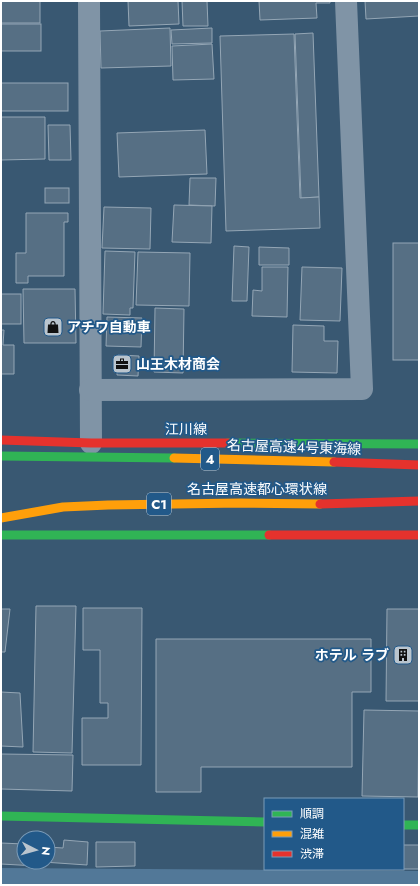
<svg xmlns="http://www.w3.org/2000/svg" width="420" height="886" viewBox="0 0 420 886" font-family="Jost,'Noto Sans JP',sans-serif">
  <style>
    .water { fill: #527898 }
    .building { fill: #566f84; stroke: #94a6b5 }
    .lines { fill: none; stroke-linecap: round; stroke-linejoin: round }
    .street { stroke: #8094a6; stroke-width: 22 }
    .fast { stroke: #30b455; stroke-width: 9 }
    .slow { stroke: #ff9f0a; stroke-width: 9 }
    .jam { stroke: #e5322d; stroke-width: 9 }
    .labels { text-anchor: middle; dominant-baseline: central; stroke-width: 3.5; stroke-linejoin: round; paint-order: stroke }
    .shield { fill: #225989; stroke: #bdcddc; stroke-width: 1 }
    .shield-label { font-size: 13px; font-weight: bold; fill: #fff }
    .poi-label { font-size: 14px; font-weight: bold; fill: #fff; stroke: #225989; text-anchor: start }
    .street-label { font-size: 14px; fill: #fff; stroke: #225989 }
  </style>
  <rect width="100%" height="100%" fill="#395872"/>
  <path class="water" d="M 1,868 L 419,871 L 419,885 L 1,885 Z"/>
  <g class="building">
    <rect x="1" y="1" width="39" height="22"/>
    <path d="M 128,1 L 178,1 L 179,24 L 129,26 Z"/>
    <path d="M 182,1 L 207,1 L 208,26 L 183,26 Z"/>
    <path d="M 259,1 L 330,1 L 330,3 L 316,3 L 317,18 L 260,20 Z"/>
    <path d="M 365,1 L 419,1 L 419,16 L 366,19 Z"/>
    <rect x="1" y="24" width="40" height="27"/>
    <path d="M 170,28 L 171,66 L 101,68 L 100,31 Z"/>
    <path d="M 212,28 L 212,43 L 172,44 L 171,30 Z"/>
    <path d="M 313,33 L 319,197 L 301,198 L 295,34 Z"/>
    <path d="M 294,34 L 300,198 L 319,197 L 320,228 L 226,231 L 220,36 Z"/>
    <path d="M 212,44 L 214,79 L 173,80 L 172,46 Z"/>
    <rect x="1" y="83" width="67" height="28"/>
    <path d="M 1,117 L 45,117 L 45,159 L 1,160 Z"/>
    <path d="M 48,125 L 70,125 L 71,160 L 49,160 Z"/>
    <path d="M 205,130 L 207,174 L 119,177 L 117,133 Z"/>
    <path d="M 190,178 L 216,178 L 215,206 L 189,205 Z"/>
    <rect x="45" y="188" width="24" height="15"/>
    <path d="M 174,205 L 212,206 L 211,243 L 172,242 Z"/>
    <path d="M 104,207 L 151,208 L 150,249 L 102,248 Z"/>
    <path d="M 26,213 L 68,213 L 68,222 L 64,222 L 64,276 L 28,276 L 28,283 L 16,283 L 16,253 L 26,253 Z"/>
    <rect x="393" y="243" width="26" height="117"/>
    <path d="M 234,246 L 249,247 L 247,301 L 232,301 Z"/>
    <path d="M 259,247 L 289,248 L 289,265 L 259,265 Z"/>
    <path d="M 105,251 L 135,252 L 133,308 L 130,308 L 130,315 L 103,314 Z"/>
    <path d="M 138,252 L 190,253 L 189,306 L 136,305 Z"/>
    <path d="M 262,267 L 288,267 L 287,317 L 252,316 L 253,290 L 262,291 Z"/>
    <path d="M 302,267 L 342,268 L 340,321 L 300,320 Z"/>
    <path d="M 23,289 L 75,289 L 76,343 L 24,343 Z"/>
    <rect x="1" y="294" width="20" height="30"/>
    <path d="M 155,308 L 184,309 L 183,373 L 154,372 Z"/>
    <path d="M 107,317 L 142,318 L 141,347 L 106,346 Z"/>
    <path d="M 293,325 L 324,326 L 324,341 L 338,341 L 337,373 L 292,372 Z"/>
    <path d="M 1,330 L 4,330 L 3,345 L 14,345 L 14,374 L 1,374 Z"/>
    <path d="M 118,355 L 139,356 L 138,376 L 117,375 Z"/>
    <path d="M 36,606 L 76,606 L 72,753 L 33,752 Z"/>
    <path d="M 83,608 L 142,608 L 141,765 L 82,765 L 82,718 L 108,718 L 108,703 L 100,703 L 100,650 L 83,650 Z"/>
    <path d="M 1,609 L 10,609 L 5,652 L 1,652 Z"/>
    <path d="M 387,609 L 419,609 L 419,701 L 386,701 Z"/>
    <path d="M 156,639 L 371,639 L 371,692 L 352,692 L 352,767 L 201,767 L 201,792 L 156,792 Z"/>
    <path d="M 1,692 L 20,693 L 23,747 L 1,746 Z"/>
    <path d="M 364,710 L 419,711 L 418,797 L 362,796 Z"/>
    <path d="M 1,754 L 73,755 L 72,791 L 1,789 Z"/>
    <path d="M 64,840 L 88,842 L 87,865 L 43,862 L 48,862 L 48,847 L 63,848 Z"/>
    <path d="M 96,842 L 135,842 L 135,866 L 96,867 Z"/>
    <path d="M 1,843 L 24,844 L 24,862 L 37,862 L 37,866 L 1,864 Z"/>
    <rect x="403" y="845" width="16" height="24"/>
  </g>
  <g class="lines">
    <g class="street">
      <path d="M 89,1 L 91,443"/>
      <path d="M 90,390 L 362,389 L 346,1"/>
    </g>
    <g class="fast">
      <path d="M 228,443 L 419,444"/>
      <path d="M 1,456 L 174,458"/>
      <path d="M 1,535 L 269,535"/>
      <path d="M 1,816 L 265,822"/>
      <path d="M 403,825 L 419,825"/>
    </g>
    <g class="slow">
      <path d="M 174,458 L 334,462"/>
      <path d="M 1,518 L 63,507 L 108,505 L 241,503 L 320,504"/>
    </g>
    <g class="jam">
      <path d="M 1,440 L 91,443 L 228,443"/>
      <path d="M 334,462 L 419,465"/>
      <path d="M 320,504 L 419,501"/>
      <path d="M 269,535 L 419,535"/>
    </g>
  </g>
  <defs>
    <symbol id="shop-square" viewBox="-11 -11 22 22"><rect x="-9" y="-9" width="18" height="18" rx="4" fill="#bac5ce" stroke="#225989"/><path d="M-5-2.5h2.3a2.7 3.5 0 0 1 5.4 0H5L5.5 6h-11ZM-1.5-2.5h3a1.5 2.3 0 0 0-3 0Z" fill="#111"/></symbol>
    <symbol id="office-square" viewBox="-11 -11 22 22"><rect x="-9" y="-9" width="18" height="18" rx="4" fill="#bac5ce" stroke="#225989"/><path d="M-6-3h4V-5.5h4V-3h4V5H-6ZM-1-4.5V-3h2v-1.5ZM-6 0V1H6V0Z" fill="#111"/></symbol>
    <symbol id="building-square" viewBox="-11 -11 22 22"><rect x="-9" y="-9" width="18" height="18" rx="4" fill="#bac5ce" stroke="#225989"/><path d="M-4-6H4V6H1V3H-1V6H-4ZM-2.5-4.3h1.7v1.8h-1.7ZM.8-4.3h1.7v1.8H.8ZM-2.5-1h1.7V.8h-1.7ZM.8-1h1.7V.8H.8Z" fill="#111"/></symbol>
  </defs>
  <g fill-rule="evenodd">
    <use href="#shop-square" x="42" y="316" width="22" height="22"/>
    <use href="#office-square" x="111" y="353" width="22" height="22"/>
    <use href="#building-square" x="392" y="644" width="22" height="22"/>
  </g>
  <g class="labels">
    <g class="shield">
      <rect x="201" y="448" width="18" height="22" rx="3"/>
      <rect x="147" y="493" width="24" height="22" rx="3"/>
    </g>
    <g class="shield-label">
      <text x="210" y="459">4</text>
      <text x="159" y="504">C1</text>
    </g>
    <g class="poi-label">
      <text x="67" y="327">アチワ自動車</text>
      <text x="136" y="364">山王木材商会</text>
      <text x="389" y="655" text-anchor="end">ホテル ラブ</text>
    </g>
    <g class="street-label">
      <text x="186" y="429">江川線</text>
      <text transform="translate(294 447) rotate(2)">名古屋高速4号東海線</text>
      <text x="257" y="489">名古屋高速都心環状線</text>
    </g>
  </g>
  <rect width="420" height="886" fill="none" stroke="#ffffff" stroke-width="4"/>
  <rect x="264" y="798" width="140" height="72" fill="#225989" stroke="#7a9bb8"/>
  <rect x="272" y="811" width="20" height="6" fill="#30b455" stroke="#7a9bb8"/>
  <text x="300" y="818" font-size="12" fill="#ffffff">順調</text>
  <rect x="272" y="831" width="20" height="6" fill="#ff9f0a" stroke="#7a9bb8"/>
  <text x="300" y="838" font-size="12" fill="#ffffff">混雑</text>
  <rect x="272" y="851" width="20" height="6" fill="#e5322d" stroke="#7a9bb8"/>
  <text x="300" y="858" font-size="12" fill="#ffffff">渋滞</text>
  <g transform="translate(36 850) rotate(96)"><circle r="19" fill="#225989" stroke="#7a9bb8"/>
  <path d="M0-3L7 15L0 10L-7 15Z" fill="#bac5ce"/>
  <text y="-6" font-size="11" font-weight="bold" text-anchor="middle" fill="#ffffff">N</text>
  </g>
</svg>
